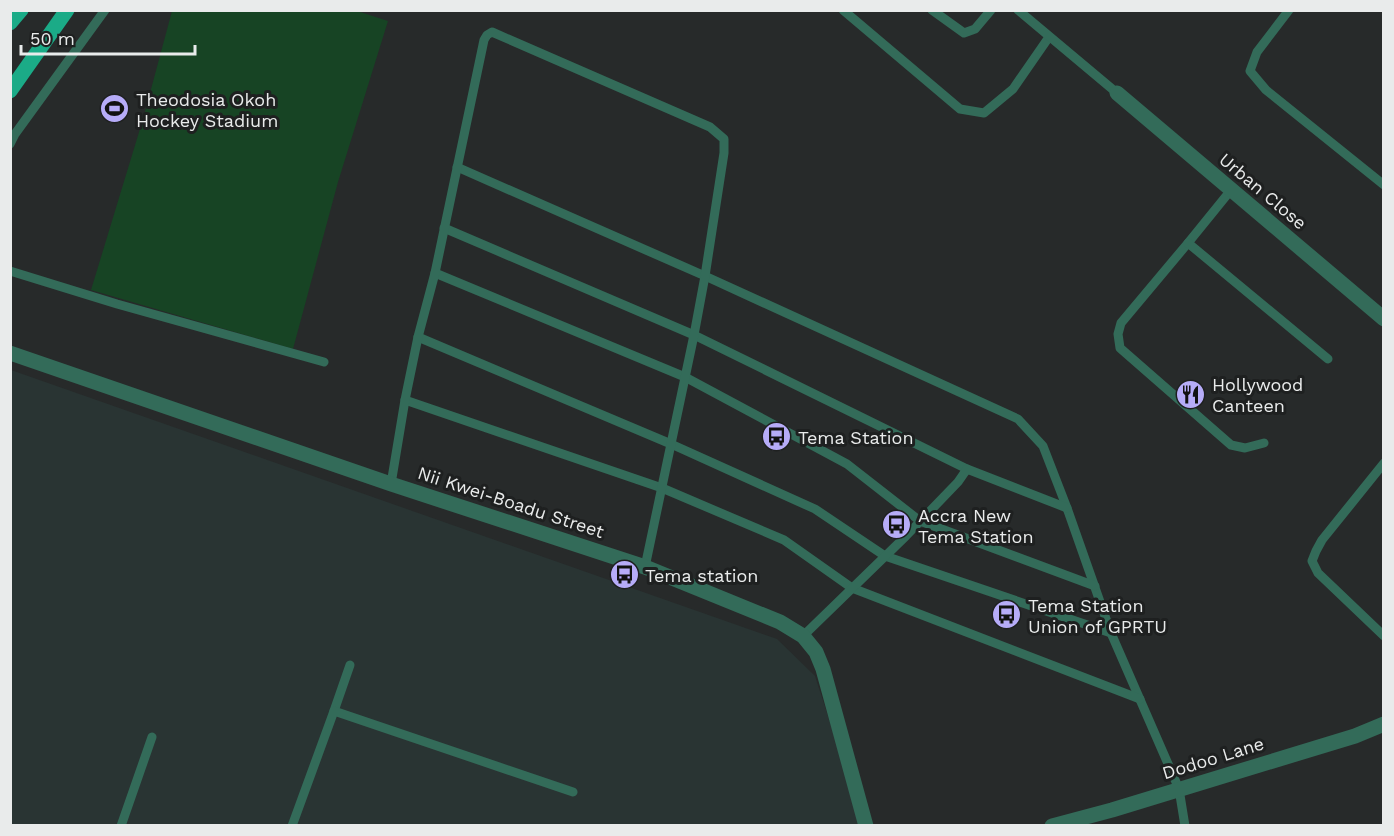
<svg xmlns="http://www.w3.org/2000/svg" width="1394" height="836" viewBox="0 0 1394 836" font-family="'Work Sans',sans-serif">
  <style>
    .built { fill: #293433 }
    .grass { fill: #174424 }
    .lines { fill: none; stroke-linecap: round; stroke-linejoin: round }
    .service { stroke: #336b59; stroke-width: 9 }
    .minor { stroke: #336b59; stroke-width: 15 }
    .primary { stroke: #1bab87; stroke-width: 15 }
    .labels { text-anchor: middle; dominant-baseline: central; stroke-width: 6; stroke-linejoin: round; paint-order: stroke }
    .poi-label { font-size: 18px; fill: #e9ebeb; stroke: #1e2020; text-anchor: start }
    .street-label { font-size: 18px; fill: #e9ebeb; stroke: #1e2020 }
  </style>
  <rect width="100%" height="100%" fill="#272a2a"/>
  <path class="built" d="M 11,370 L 777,639 L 815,676 L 854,796 L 860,826 L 11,826 Z"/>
  <path class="grass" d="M 354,10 L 388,21 L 338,182 L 293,349 L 91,290 L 143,119 L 172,11 Z"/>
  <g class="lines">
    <g class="service">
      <path d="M 843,10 L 960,109 L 984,113 L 1013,89 L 1049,37"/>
      <path d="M 932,10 L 964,33 L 975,29 L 991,10"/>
      <path d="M 1018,10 L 1117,93"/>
      <path d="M 1289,10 L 1257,52 L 1250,71 L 1266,90 L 1384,185"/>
      <path d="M 10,144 L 15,134 L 105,10"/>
      <path d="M 457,167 L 705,276 L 1018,419 L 1043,446 L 1067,508 L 1111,633 L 1179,789 L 1185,826"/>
      <path d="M 1231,190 L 1188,243 L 1121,323 L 1118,334 L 1120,348 L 1231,445 L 1245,448 L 1264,443"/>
      <path d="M 444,228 L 694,335 L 967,469"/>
      <path d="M 1188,243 L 1328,359"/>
      <path d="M 10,271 L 117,304 L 324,362"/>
      <path d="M 435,273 L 685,377 L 847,464 L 920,521 L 1095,586"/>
      <path d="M 418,337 L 671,444 L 815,509 L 885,556 L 1111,633"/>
      <path d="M 405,400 L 662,488 L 784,540 L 852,588 L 1140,699"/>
      <path d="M 1384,463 L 1322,540 L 1316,551 L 1312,561 L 1318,573 L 1384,636"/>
      <path d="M 391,484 L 405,400 L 418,337 L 435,273 L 484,40 L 487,35 L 492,32 L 710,127 L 724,139 L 724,153 L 705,276 L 694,335 L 645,567"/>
      <path d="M 803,636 L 906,536 L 958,482 L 967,469 L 1067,508"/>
      <path d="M 334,711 L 350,665"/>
      <path d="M 121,826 L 152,737"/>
      <path d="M 292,826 L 334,711 L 573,792"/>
    </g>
    <g class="minor">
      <path d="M 1117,93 L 1384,319"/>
      <path d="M 10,353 L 391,484 L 645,567 L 780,622 L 803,636 L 816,652 L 823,669 L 866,826"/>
      <path d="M 1052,826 L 1112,810 L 1355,736 L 1384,724"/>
    </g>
    <g class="primary">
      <path d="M 10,23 L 21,10"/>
      <path d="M 10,91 L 67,10"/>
    </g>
  </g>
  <defs>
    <symbol id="stadium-disc" viewBox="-11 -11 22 22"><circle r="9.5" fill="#b6acf8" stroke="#1e2020"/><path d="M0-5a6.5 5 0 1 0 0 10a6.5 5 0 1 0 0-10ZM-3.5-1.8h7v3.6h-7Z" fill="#111"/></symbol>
    <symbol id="restaurant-disc" viewBox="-11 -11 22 22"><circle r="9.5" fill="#b6acf8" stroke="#1e2020"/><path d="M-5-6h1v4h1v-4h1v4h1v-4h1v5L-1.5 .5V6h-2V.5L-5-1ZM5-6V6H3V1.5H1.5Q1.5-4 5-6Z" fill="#111"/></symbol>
    <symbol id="bus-disc" viewBox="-11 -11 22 22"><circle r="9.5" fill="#b6acf8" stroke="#1e2020"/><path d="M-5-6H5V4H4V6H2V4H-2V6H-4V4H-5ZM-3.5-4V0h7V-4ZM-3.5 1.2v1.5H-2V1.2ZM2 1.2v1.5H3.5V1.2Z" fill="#111"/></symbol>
  </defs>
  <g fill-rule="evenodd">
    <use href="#stadium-disc" x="98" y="92" width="33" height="33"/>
    <use href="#restaurant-disc" x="1174" y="378" width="33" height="33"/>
    <use href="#bus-disc" x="760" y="420" width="33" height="33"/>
    <use href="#bus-disc" x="880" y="508" width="33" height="33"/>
    <use href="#bus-disc" x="608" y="558" width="33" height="33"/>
    <use href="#bus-disc" x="990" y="598" width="33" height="33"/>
  </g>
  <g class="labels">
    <g class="poi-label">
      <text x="136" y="99">Theodosia Okoh<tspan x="136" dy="21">Hockey Stadium</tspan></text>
      <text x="1212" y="384">Hollywood<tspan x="1212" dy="21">Canteen</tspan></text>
      <text x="798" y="437">Tema Station</text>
      <text x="918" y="515">Accra New<tspan x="918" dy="21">Tema Station</tspan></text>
      <text x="645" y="575">Tema station</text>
      <text x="1028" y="605">Tema Station<tspan x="1028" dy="21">Union of GPRTU</tspan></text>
    </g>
    <g class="street-label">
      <text transform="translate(1263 191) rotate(40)">Urban Close</text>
      <text transform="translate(511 502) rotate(18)">Nii Kwei-Boadu Street</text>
      <text transform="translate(1213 758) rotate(-17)">Dodoo Lane</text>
    </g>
  </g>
  <rect width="1394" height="836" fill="none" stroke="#e9ebeb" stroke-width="24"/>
  <path d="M21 45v9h174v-9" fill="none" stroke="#e9ebeb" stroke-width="3"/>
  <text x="30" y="45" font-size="18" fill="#e9ebeb" stroke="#1e2020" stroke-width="4.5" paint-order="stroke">50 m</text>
</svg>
